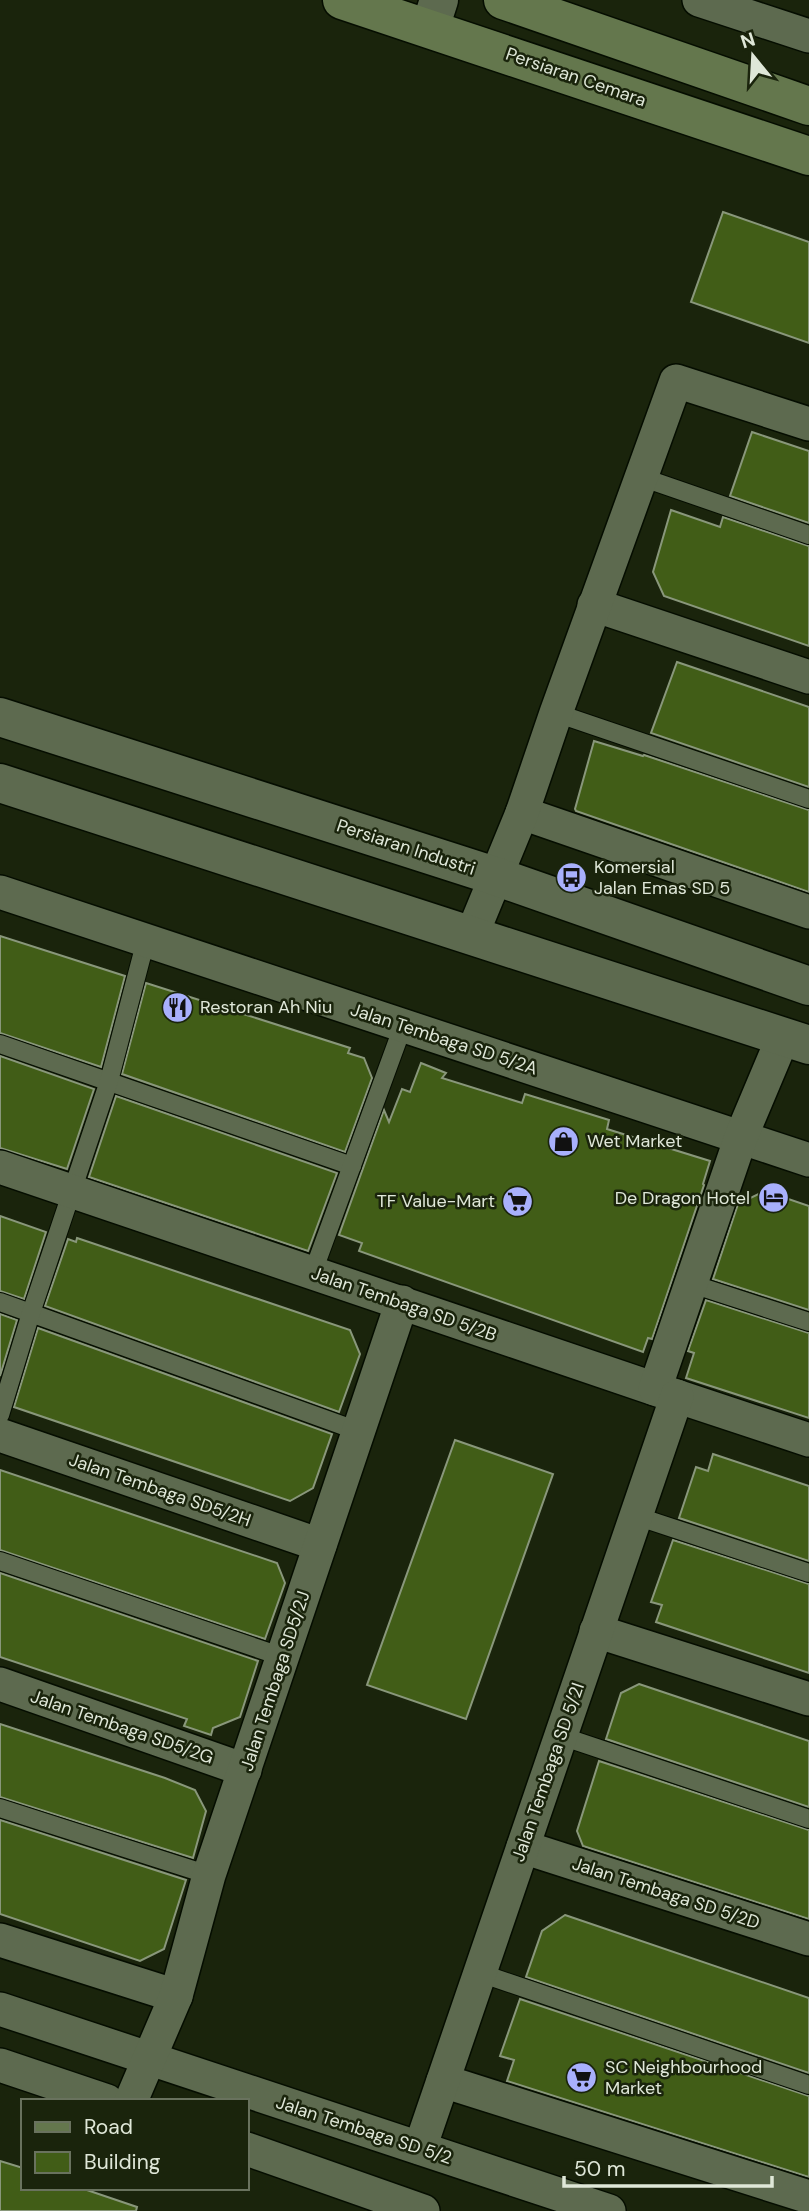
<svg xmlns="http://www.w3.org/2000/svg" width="809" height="2211" viewBox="0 0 809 2211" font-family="'DM Sans',sans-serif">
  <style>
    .building { fill: #415d17; stroke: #89977b; stroke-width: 2 }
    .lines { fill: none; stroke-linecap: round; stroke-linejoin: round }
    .service-casing { stroke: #050d00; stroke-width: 20 }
    .minor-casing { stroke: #050d00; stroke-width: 36 }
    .tertiary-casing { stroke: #050d00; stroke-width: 41 }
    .secondary-casing { stroke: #050d00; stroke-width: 41 }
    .service { stroke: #5d6a4f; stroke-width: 18 }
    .minor { stroke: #5d6a4f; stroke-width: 33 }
    .tertiary { stroke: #5d6a4f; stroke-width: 38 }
    .secondary { stroke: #64774d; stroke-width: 38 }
    .labels { text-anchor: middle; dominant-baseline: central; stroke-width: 5; stroke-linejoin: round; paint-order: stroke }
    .street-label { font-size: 18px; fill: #dfe7d8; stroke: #1a240c }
    .poi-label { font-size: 18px; fill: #dfe7d8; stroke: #1a240c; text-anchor: start }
  </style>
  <rect width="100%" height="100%" fill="#1a240c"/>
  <g class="building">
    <path d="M 723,212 L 809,242 L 809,343 L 691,302 Z"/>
    <path d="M 752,432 L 809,451 L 809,523 L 730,496 Z"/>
    <path d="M 671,510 L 720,527 L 723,517 L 809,546 L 809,646 L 664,596 L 653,572 Z"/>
    <path d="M 677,662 L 809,707 L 809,787 L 651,733 Z"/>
    <path d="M 594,741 L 643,756 L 644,755 L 809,810 L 809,892 L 576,811 L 575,809 Z"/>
    <path d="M 0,936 L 125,976 L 101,1067 L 0,1033 Z"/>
    <path d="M 146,983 L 350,1048 L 348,1053 L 364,1058 L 372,1078 L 345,1152 L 122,1074 Z"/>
    <path d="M 0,1056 L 94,1089 L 67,1169 L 0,1148 Z"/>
    <path d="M 421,1063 L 446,1073 L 442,1078 L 522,1103 L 525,1094 L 609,1120 L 607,1129 L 710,1161 L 703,1184 L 704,1185 L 652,1339 L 648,1338 L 643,1352 L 359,1251 L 362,1243 L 339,1235 L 384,1110 L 389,1122 L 402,1089 L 410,1092 Z"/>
    <path d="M 116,1096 L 337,1173 L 308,1251 L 89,1177 Z"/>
    <path d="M 765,1191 L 809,1206 L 809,1310 L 713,1279 L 738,1204 Z"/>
    <path d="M 0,1216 L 46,1232 L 24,1299 L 0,1291 Z"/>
    <path d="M 77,1238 L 350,1330 L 360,1354 L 339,1412 L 45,1306 L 68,1239 L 76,1242 Z"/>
    <path d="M 706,1300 L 809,1333 L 809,1418 L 686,1378 L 694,1353 L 688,1351 Z"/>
    <path d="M 0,1314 L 17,1320 L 0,1376 Z"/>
    <path d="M 38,1328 L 332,1434 L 313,1488 L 290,1501 L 14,1407 Z"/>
    <path d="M 455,1440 L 553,1474 L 466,1719 L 367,1685 Z"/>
    <path d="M 713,1454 L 809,1486 L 809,1561 L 679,1518 L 696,1467 L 708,1471 Z"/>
    <path d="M 0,1470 L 277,1563 L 285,1583 L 265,1639 L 0,1550 Z"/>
    <path d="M 673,1540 L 809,1584 L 809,1673 L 656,1622 L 662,1605 L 651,1602 Z"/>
    <path d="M 0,1573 L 258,1661 L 240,1717 L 213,1728 L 211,1735 L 184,1726 L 187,1719 L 0,1657 Z"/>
    <path d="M 639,1684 L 809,1741 L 809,1807 L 606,1739 L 621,1693 Z"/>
    <path d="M 0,1724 L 165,1778 L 195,1790 L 206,1811 L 193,1858 L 0,1797 Z"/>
    <path d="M 599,1761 L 809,1830 L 809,1919 L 583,1846 L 577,1831 Z"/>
    <path d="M 0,1820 L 186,1880 L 164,1949 L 140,1961 L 0,1914 Z"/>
    <path d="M 565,1915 L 809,1998 L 809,2073 L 526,1977 L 542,1931 Z"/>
    <path d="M 520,1999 L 809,2096 L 809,2177 L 507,2081 L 514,2060 L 500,2056 Z"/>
    <path d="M 0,2161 L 23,2168 L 23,2188 L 81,2188 L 137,2207 L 136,2211 L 0,2211 Z"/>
  </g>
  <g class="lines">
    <defs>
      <g id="service">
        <path d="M 641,477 L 809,535"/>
        <path d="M 556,713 L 809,799"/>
        <path d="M 0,1044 L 352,1166"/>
        <path d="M 313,1272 L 403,1026"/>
        <path d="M 692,1284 L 809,1322"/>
        <path d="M 0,1302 L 358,1431"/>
        <path d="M 0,1415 L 31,1313 L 109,1081 L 146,940"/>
        <path d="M 636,1516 L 809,1573"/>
        <path d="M 0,1561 L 283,1657"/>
        <path d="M 561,1736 L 809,1819"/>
        <path d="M 0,1808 L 209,1875"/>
        <path d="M 480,1973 L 809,2085"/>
      </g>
      <g id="minor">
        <path d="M 699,0 L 809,36"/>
        <path d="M 594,605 L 809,677"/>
        <path d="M 522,813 L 809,912"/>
        <path d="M 0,892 L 809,1160"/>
        <path d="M 471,937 L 522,813 L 556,713 L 676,381 L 809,424"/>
        <path d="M 0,1167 L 655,1389 L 809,1440"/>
        <path d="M 655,1389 L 741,1137 L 783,1037"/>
        <path d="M 0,1435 L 320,1545"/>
        <path d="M 596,1631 L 809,1699"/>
        <path d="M 0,1684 L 245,1770"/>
        <path d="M 523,1847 L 809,1939"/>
        <path d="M 0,1940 L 176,1996"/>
        <path d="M 0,2009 L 609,2211"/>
        <path d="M 0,2065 L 107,2101"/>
        <path d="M 443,2081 L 809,2197"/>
        <path d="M 131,2101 L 176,1996 L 209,1875 L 402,1302"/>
        <path d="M 420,2148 L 677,1396"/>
        <path d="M 247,2149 L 423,2211"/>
      </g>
      <g id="tertiary">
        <path d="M 430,28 L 439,0"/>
        <path d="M 0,717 L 495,876 L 809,986"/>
        <path d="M 0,783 L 809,1045"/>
      </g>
      <g id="secondary">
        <path d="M 342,0 L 809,156"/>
        <path d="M 503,0 L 809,106"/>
      </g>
    </defs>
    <use href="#service" class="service-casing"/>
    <use href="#minor" class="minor-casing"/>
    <use href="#tertiary" class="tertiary-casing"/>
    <use href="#secondary" class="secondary-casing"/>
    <use href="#service" class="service"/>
    <use href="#minor" class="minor"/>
    <use href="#tertiary" class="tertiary"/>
    <use href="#secondary" class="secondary"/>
  </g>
  <defs>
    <symbol id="bus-disc" viewBox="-11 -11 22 22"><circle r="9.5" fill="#a8b0fc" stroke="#1a240c"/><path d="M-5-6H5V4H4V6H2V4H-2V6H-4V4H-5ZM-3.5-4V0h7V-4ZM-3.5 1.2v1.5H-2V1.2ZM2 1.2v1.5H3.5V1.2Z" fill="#111"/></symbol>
    <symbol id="restaurant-disc" viewBox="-11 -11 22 22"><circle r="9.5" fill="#a8b0fc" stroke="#1a240c"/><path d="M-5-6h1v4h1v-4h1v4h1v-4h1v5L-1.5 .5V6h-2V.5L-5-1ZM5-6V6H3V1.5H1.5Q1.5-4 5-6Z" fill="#111"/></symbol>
    <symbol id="shop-disc" viewBox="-11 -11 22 22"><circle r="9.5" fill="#a8b0fc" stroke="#1a240c"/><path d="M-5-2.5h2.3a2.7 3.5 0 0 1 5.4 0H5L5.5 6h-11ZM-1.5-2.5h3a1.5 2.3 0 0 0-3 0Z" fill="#111"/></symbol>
    <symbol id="hotel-disc" viewBox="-11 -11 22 22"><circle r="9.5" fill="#a8b0fc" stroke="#1a240c"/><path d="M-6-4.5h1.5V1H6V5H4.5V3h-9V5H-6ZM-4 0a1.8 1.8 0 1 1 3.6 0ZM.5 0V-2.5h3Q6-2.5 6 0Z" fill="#111"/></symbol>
    <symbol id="supermarket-disc" viewBox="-11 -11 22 22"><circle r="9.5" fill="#a8b0fc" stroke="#1a240c"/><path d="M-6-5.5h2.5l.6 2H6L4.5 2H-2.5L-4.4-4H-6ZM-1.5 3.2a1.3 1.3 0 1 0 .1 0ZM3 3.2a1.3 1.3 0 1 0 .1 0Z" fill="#111"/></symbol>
  </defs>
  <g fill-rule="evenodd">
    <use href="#bus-disc" x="554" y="860" width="35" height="35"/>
    <use href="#restaurant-disc" x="160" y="990" width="35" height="35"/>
    <use href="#shop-disc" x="546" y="1124" width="35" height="35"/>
    <use href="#hotel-disc" x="756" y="1180" width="35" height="35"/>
    <use href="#supermarket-disc" x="500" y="1184" width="35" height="35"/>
    <use href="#supermarket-disc" x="564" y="2060" width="35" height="35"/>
  </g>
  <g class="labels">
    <g class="street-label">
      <text transform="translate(576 77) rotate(19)">Persiaran Cemara</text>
      <text transform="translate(406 847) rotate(18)">Persiaran Industri</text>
      <text transform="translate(444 1039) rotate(18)">Jalan Tembaga SD 5/2A</text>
      <text transform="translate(404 1304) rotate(19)">Jalan Tembaga SD 5/2B</text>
      <text transform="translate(160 1490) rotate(19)">Jalan Tembaga SD5/2H</text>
      <text transform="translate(275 1681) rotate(-72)">Jalan Tembaga SD5/2J</text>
      <text transform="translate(122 1727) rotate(19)">Jalan Tembaga SD5/2G</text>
      <text transform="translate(548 1772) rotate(-71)">Jalan Tembaga SD 5/2I</text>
      <text transform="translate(666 1893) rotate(18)">Jalan Tembaga SD 5/2D</text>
      <text transform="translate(364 2130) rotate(18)">Jalan Tembaga SD 5/2</text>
    </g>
    <g class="poi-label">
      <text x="594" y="867">Komersial<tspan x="594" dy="21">Jalan Emas SD 5</tspan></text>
      <text x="200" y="1007">Restoran Ah Niu</text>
      <text x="587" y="1141">Wet Market</text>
      <text x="750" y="1198" text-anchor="end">De Dragon Hotel</text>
      <text x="495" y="1201" text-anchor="end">TF Value-Mart</text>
      <text x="605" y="2067">SC Neighbourhood<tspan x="605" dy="21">Market</tspan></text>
    </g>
  </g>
  <rect x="21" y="2099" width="228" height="91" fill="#1a240c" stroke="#69725e" stroke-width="2"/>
  <rect x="35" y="2122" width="35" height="10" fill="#64774d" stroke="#69725e" stroke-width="2"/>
  <text x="84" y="2134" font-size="21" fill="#dfe7d8">Road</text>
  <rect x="35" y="2152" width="35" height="21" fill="#415d17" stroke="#69725e" stroke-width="2"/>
  <text x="84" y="2169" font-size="21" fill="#dfe7d8">Building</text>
  <g transform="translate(753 56) rotate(342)" stroke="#1a240c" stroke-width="5" paint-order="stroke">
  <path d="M0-5L12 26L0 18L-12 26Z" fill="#dfe7d8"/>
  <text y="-10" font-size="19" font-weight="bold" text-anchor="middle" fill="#dfe7d8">N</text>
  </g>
  <path d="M564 2176v10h208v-10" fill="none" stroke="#dfe7d8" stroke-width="3.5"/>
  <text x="574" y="2176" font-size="21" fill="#dfe7d8" stroke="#1a240c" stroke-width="5" paint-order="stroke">50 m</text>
</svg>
